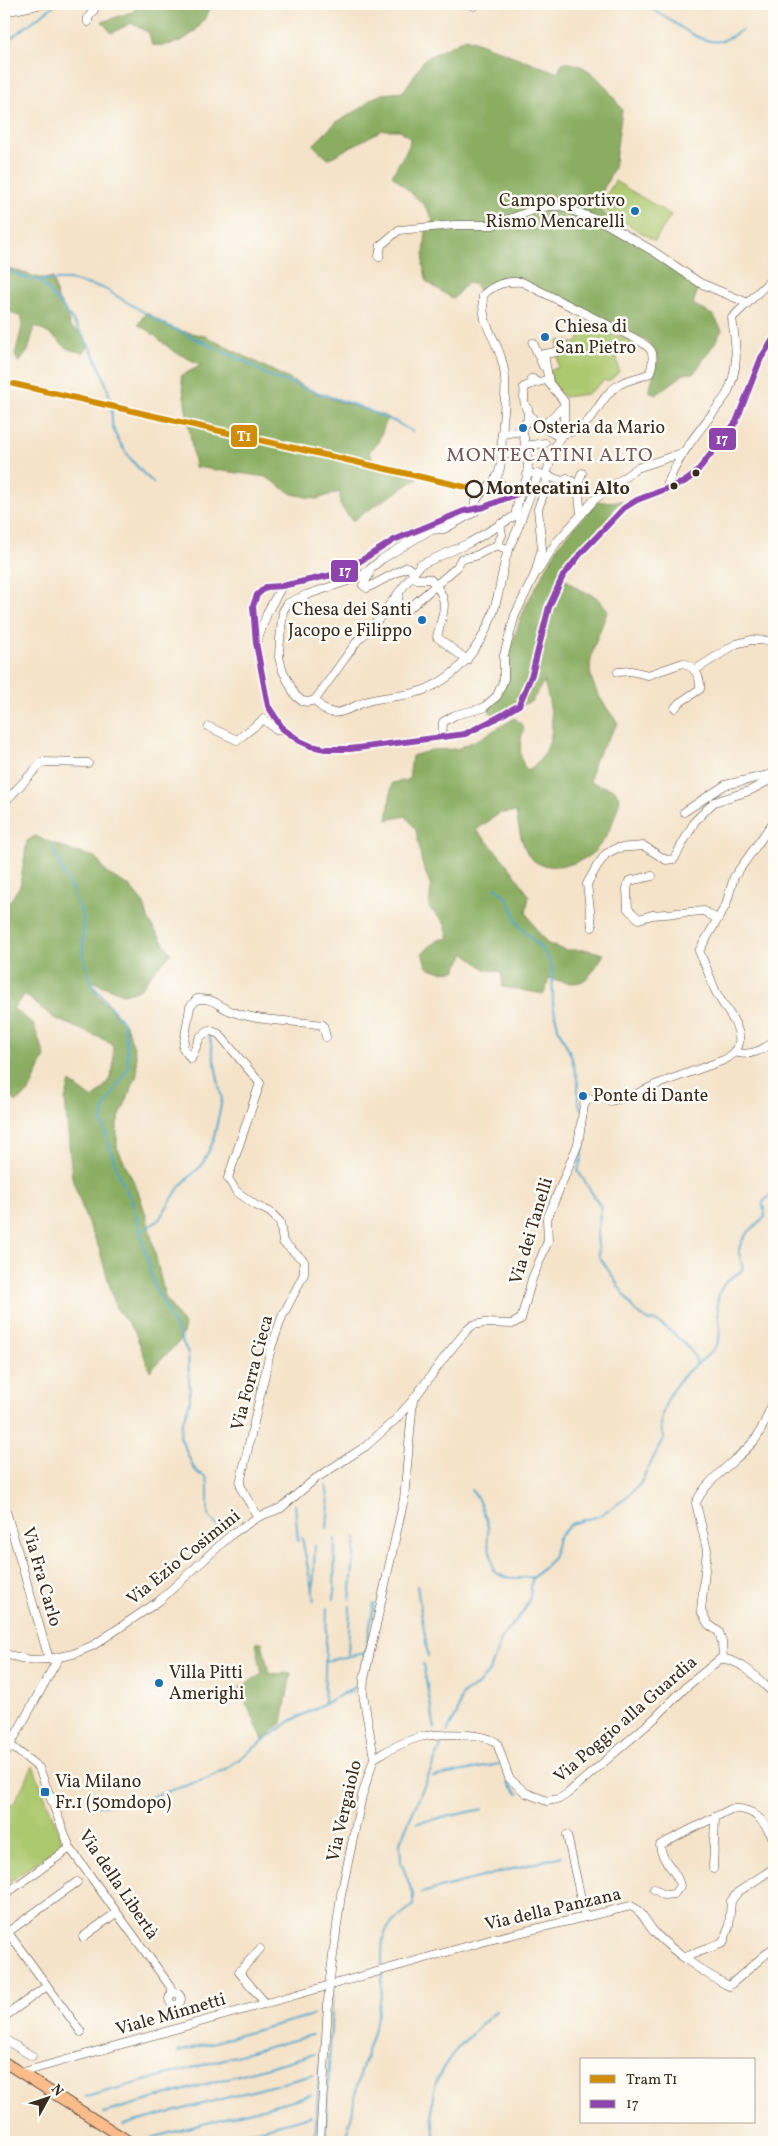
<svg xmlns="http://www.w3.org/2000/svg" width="778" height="2146" viewBox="0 0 778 2146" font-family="Vollkorn,serif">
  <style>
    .green { fill: #adc96f; stroke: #747a46 }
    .forest { fill: #8aad62; stroke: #626c40 }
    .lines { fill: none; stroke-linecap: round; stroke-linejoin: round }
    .stream { stroke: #4da6ca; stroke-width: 2 }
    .minor-casing { stroke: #574638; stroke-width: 9 }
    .major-casing { stroke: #574638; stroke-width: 12 }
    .minor { stroke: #fff; stroke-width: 8 }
    .major { stroke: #fabc8b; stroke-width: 10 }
    .bus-1-casing { stroke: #fdfcf7; stroke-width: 10 }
    .bus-1 { stroke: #8e44ad; stroke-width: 6 }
    .tram-1-casing { stroke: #fdfcf7; stroke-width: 10 }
    .tram-1 { stroke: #d18d06; stroke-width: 6 }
    .poi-dot { fill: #1f6fb2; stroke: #fdfcf7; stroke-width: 2 }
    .bus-dot { fill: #3b2a1e; stroke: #fdfcf7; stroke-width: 2 }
    .stop-dot { fill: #fdfcf7; stroke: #3b2a1e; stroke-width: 2.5 }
    .labels { text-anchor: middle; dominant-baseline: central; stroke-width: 5; stroke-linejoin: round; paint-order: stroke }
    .poi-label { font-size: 18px; fill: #3b2a1e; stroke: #fdfcf7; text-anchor: start }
    .stop-label { font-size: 18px; font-weight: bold; fill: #3b2a1e; stroke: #fdfcf7; text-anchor: start }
    .street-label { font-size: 18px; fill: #3b2a1e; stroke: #fdfcf7 }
    .quarter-label { font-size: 20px; letter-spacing: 1px; fill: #74575b; stroke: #fdfcf7 }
    .line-badge { stroke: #fdfcf7; stroke-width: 2 }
    .badge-label { font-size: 14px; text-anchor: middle; font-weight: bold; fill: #fff }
  </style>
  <rect width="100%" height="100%" fill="#fdfcf7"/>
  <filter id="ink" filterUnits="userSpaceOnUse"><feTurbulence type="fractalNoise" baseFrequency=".02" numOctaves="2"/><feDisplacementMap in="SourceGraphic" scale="10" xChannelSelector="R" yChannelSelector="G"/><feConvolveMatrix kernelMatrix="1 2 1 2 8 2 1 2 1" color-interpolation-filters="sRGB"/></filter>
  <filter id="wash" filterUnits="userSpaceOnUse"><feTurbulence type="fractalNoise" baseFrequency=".0096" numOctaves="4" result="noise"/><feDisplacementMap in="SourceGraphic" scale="20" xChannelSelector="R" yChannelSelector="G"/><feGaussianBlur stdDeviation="1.12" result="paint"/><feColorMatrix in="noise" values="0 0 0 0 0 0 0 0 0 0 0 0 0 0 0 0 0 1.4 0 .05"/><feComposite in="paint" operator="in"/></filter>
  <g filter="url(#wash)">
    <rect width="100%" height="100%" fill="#f4e3c9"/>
    <g class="green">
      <path d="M 615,181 L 671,215 L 655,241 L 599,207 Z"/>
      <path d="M 587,329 L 631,339 L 631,349 L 616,349 L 619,372 L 608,382 L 605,380 L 587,394 L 564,397 L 552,382 L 550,370 L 558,368 L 558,341 L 569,340 L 569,343 L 577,343 L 580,336 Z"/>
      <path d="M 33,1766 L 63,1843 L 4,1886 L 4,1809 L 14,1803 Z"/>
    </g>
    <g class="forest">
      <path d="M 137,4 L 211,4 C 202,31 182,48 152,45 L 149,33 L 131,23 L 112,33 L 102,22 L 134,11 Z"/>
      <path d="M 466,38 L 558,73 L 562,63 C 589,60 609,90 622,110 L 614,168 L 595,206 L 643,245 L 700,283 L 693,304 L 714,316 L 722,330 L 714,344 L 694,373 L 684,374 L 656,395 L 649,391 L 658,359 L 649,342 L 521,279 L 505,276 L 481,294 L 475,284 L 467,283 L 453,299 L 427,282 L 423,265 L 426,232 L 433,220 L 425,206 L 392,175 L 409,146 L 410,138 L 400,130 L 382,130 L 328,159 L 313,145 L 336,122 L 360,109 L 371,99 L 382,94 L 403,92 L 425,59 Z"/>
      <path d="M 4,267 L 40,278 L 53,278 L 57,297 L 68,315 L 70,327 L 82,334 L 89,345 L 83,353 L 68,349 L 53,336 L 35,326 L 28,351 L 19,363 L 15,355 L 22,327 L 22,318 L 4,308 Z"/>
      <path d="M 146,312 L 172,329 L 205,336 L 322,396 L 388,417 L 378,442 L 369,452 L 378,468 L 418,478 L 352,521 L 340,505 L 340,492 L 316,499 L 292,494 L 266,477 L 195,467 L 181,376 L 201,365 L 173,351 L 148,330 L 138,325 Z"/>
      <path d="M 623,501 L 584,544 L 560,574 L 575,587 L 596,597 L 608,610 C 601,630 585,659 592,680 C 597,696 608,710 618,723 L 594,761 L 590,782 L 615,790 L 620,799 C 611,834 597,864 557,866 C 550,867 537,865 532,859 C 521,848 519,827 516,812 L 500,813 L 476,830 C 496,850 514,871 529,896 L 526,912 L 536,929 L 548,944 L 565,950 L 588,950 L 604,954 C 586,984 582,988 549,978 L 544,994 L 503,987 L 501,972 L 485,969 L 465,953 L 455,971 L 441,972 L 427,967 L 422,953 L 438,940 L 449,938 L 444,922 L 429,908 L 431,887 L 422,863 L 416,830 L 406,816 L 387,820 L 392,783 L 409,780 L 412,756 L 432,750 L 457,749 L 483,737 L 515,718 L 524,727 C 520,740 517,760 528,771 C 533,766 541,760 544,754 C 558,731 550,705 544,681 L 532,701 L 494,715 L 489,711 L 489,707 L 508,680 L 508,655 L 525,607 L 560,543 L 597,502 Z"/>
      <path d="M 35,836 L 72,851 L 95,857 L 108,874 L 129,886 L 144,904 L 149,921 L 171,954 L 155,970 L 139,990 L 123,994 L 91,981 L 98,996 L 126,1025 L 136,1054 L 137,1075 L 117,1123 L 117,1147 L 138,1191 L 147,1218 L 165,1297 L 185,1327 L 180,1341 L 150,1371 L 135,1332 L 116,1308 L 99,1248 L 85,1216 L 72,1177 L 65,1100 L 70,1082 L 93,1099 C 113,1079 116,1071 112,1043 L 54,1018 L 25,995 L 13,1008 L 33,1024 L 45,1056 L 29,1092 L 16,1102 L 7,1091 L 4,1084 L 4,902 L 10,901 L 20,886 L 27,841 Z"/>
      <path d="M 262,1642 L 269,1674 L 291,1673 L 282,1723 L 263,1740 L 239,1688 L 262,1674 L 256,1643 Z"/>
    </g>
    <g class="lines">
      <g class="stream">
        <path d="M 640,4 C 665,10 694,46 721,41 C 729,39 735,34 742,30"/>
        <path d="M 4,43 L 56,4"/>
        <path d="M 4,266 L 16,274 L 30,280 L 69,280 L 103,288 L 162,323 L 248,363 L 269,376 L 358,406 L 396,422 L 413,432"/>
        <path d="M 40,281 C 72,316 102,356 111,403"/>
        <path d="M 112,408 C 112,414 111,422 113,428 C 120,448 138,470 154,483"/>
        <path d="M 52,846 L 83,916 L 83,955 L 89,975 L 94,987 L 123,1022 L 127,1046 L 128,1068 L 104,1109 L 102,1122 L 118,1173 L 133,1204 L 154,1284 L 188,1353 L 190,1401 L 182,1423 L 180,1436 L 193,1467 L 198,1473 L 206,1477 L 208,1484 L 208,1515 L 223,1532"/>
        <path d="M 495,887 L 509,900 L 517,923 L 542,949 L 552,965 L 553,1004 L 558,1028 L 571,1055 L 578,1083 L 578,1100 L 581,1109"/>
        <path d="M 586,1117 L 583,1152 L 578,1171 L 601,1207 L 597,1235 L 599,1256 L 635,1311 L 649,1321 L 653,1320 C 667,1326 696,1350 697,1365"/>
        <path d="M 141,1231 L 158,1221 L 180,1186 L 202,1165 L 213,1142 L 222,1100 L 209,1034"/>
        <path d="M 326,1484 L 329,1505 L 327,1528"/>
        <path d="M 471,1490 C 479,1498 486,1516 488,1527 C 489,1532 487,1537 488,1543 C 490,1553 493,1560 493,1570 C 503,1581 520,1578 533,1577"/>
        <path d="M 295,1505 L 298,1541"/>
        <path d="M 302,1538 L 314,1600"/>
        <path d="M 417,1586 L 428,1656"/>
        <path d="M 313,1591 L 315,1546"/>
        <path d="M 334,1599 L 335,1539"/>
        <path d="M 350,1599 L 356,1537"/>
        <path d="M 348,1654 L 350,1606"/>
        <path d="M 326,1661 L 365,1653"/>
        <path d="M 423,1664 L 435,1729"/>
        <path d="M 343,1693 L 359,1685 L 374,1604"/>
        <path d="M 324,1703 L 327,1608"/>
        <path d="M 316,1708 L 325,1703"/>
        <path d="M 447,1732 L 457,1714 L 462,1694 L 477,1686 L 490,1671 L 502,1637 L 524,1611 L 530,1597 L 532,1579 L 553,1558 L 558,1538 L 571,1524 L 599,1516 L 625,1499 L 640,1484 L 664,1437 C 654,1418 672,1387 686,1373 C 694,1365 713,1354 717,1344 C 727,1323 707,1304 726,1282 C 731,1277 737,1275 742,1270 C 744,1263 738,1257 739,1250 C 741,1236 756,1225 765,1217 C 765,1202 756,1206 774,1193"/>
        <path d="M 447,1739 L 472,1739"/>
        <path d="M 433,1777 L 499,1764"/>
        <path d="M 508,1782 L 518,1794"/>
        <path d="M 95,1806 L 129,1804 L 206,1779 L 227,1768 L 289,1722 L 343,1694 L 352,1692"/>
        <path d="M 417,1823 L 483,1809"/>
        <path d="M 421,1893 L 562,1856"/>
        <path d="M 382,1967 C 382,1928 383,1930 413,1905 L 413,1894 L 401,1862 L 400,1842 L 445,1737"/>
        <path d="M 178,2052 L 313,2015"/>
        <path d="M 86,2097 L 312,2035"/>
        <path d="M 103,2113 L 314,2054"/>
        <path d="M 123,2125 L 313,2075"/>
        <path d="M 151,2138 L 311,2095"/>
        <path d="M 212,2142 L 311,2116"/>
        <path d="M 315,2142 L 324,1994"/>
        <path d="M 325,2142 L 333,1988"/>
        <path d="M 342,2142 C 352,2126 352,2109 356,2091 C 365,2048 383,2019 382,1972"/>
        <path d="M 435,2142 C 434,2127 430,2111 433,2096 C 438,2060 471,2035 496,2011"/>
      </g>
    </g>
  </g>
  <g filter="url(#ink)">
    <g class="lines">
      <defs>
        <g id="minor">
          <path d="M 473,4 L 474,6"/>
          <path d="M 4,12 L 43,4"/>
          <path d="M 88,22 L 88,18 L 94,10 L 92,4"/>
          <path d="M 379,257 L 381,245 L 399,230 L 454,225 L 493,225 L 536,209 L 548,206 L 561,206 L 605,223 L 653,251 L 700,283 L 748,303"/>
          <path d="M 533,343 L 543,366"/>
          <path d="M 556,352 L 544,354 L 549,383 L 564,401 L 564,426 L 561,436"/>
          <path d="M 546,380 L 535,383 L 533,379 L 531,379 L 532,384 L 524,387 C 525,391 524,395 524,399 C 525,418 545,430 560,437 L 554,449 L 546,475"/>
          <path d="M 542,427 L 564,406"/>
          <path d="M 502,434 L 522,431"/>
          <path d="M 525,446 L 545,443"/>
          <path d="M 501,454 L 526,454"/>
          <path d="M 528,473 L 546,475 L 564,482 L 567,478 L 578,485"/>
          <path d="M 495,479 L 508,490 L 511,497"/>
          <path d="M 666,489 C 678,452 705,425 727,394 C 740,365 736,348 732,318 L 774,277"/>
          <path d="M 517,494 L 484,507 L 464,511 L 394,540 L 341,573 L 282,586 L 266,587 L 257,595 L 253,606 L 256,643 L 268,706 L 283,729 L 300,741 L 311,746 L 325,749 L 350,749 L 465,734 L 497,718 L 519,705 L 532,674 L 549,607 L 563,576 L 582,552 L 624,508 L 637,500 L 684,482 L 695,474 L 736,422 L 761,358 L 774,338"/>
          <path d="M 581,515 L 578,485 L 582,473"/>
          <path d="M 518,517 L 521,519 L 536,480"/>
          <path d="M 497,545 L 502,535 L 500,524"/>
          <path d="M 538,571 L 556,543 L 595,499 L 637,468 L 682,453"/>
          <path d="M 369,575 L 363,585 L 367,588 L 407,567 L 414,572"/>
          <path d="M 412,576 L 417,579 L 430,579 C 452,601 443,611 437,637 L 467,660"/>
          <path d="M 399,595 L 397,605 L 405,612 L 457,567 L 461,559 L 475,556 L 497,545 L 509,550"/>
          <path d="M 257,641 L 268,611 L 282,586"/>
          <path d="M 695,670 L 736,644 L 751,640 L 774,641"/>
          <path d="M 618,672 L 631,671 L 648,675 L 683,663 C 695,666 701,678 700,689 L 679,703 L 675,708"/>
          <path d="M 315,700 L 308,702 L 302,701 L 295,695 L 282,669 L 279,657 L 280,639 L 283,611 L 288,603 L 306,595 L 360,577 L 382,559 L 430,530 L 444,529 L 475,512 C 470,499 489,488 496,478 C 503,468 501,450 502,437 C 503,412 509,385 502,361 C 495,334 481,328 483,295 C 495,284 505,281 522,282 L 634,338 C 653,348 656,352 650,373 C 640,378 629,379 620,384 C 595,399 597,428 563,434"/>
          <path d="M 315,700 L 358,640 L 374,625 L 420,565 L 469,543 L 515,516 L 519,497 L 517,494 C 536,478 525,447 522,427 L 528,420 L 528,409"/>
          <path d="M 315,700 C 333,724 346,708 368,701 C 386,696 406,697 424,690 C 464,674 489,636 498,595 C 501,581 503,567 507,554 C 511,542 518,531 521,519"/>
          <path d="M 209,727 L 237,740 L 264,719 L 276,730 L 283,729"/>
          <path d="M 442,737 L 443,722 L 455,715 L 483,708 L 497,696 L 504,679 L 504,655 L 515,615 L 535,574 L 542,548 L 538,509 L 547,484 L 546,476"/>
          <path d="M 4,803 L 42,762 L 88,763"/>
          <path d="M 684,812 L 725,785 L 773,774"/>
          <path d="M 652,876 L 629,881 L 627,889 L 628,909 L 639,919 L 652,915 L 704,911 L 717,919"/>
          <path d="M 592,927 L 587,884 L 597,866 L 606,854 L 617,848 L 644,846 L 666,860 L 674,859 L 695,821 L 714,802 L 749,791 L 774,778"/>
          <path d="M 735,1052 C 748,1057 764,1050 774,1041"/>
          <path d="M 4,1504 L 49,1659"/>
          <path d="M 258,1517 L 242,1490 L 240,1483 L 271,1348 L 282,1317 L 304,1274 L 304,1261 L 283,1242 L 280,1222 L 270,1212 L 255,1205 L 236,1191 L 228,1178 L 260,1083 L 219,1034 L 209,1030 L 200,1037 L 191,1059 L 183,1048 L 190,1007 L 197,999 C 217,998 216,1006 233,1012 C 261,1022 293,1020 323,1025 L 326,1037"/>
          <path d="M 4,1654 L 30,1660 L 49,1659 L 73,1654 L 94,1645 L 159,1601 L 232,1534 L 258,1517 L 281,1508 L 315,1479 L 366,1446 L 395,1420 L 413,1400 L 444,1358 L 467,1330 L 473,1325 L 485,1323 L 512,1324 L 521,1319 L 532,1279 L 548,1241 L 547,1219 L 578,1144 L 584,1105 L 588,1099 L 599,1098 L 611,1101 L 634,1095 L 655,1085 L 724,1060 C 731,1056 737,1052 739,1043 C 742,1025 722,1006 715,990 C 710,977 705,964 699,951 L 726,905 L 734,877 L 774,821"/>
          <path d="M 723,1659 L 722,1642 L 719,1632 L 708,1624 L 701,1611 L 707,1550 L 696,1503 C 705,1480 738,1460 754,1441 C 763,1430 768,1413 774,1399"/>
          <path d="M 4,1740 L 39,1768 L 70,1848 L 170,1986 L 173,1993"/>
          <path d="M 4,1756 L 59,1657"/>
          <path d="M 374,1758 C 389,1750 404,1741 420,1737 C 437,1733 484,1732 497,1743 L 509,1778 L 526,1793 L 547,1801 L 559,1799 L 567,1794 L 655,1718 L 686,1687 L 720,1659 C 741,1658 760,1681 774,1694"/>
          <path d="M 567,1835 L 585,1917"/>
          <path d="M 713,1869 L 715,1817"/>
          <path d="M 654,1889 L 664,1895 L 674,1894 L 680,1886 C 677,1869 661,1862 660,1845 L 731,1809 C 754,1807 764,1821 774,1840"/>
          <path d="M 4,1895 L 70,1848"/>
          <path d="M 4,1927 L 81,2032"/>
          <path d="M 8,1932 L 77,1882"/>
          <path d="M 83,1937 L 116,1913"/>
          <path d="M 260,1949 L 239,1972 L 266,2004"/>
          <path d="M 685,1957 L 723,1943 L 729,1926 L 731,1901 L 738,1892 L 774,1868"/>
          <circle cx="175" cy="1999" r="6"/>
          <path d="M 4,2017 L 47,1986"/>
          <path d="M 4,2039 L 32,2056"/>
          <path d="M 20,2073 L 493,1939 L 631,1906 C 643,1911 647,1925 656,1934 C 675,1953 705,1974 729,1986 L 774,1947"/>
          <path d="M 320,2142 L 329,1986 L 341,1895 L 362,1796 L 374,1758 L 363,1694 L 364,1679 L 404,1499 L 413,1400"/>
        </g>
        <path id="major" d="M 4,2062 L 130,2142"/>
      </defs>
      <use href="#minor" class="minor-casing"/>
      <use href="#major" class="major-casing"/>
      <use href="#minor" class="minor"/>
      <use href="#major" class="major"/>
      <defs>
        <path id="bus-1" d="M 517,494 L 484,507 L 464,511 L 394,540 L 341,573 L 282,586 L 266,587 L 257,595 L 253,606 L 256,643 L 268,706 L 283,729 L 300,741 L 311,746 L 325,749 L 350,749 L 465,734 L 497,718 L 519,705 L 532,674 L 549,607 L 563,576 L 582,552 L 624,508 L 637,500 L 684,482 L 695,474 L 736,422 L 761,358 L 774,338"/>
      </defs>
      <use href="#bus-1" class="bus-1-casing"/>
      <use href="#bus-1" class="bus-1"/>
      <defs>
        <path id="tram-1" d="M 14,384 L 474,489"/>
      </defs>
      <use href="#tram-1" class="tram-1-casing"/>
      <use href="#tram-1" class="tram-1"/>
    </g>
  </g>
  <g class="poi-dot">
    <circle cx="635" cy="211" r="5"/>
    <circle cx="545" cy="337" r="5"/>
    <circle cx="523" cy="428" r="5"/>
    <circle cx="422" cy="620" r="5"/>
    <circle cx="583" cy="1096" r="5"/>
    <circle cx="159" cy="1683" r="5"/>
    <rect x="40" y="1787" width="10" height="10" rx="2.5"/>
  </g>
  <g class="bus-dot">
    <circle cx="696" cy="473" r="4.5"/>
    <circle cx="674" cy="486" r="4.5"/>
  </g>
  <circle class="stop-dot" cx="474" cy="489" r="8"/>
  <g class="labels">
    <g class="poi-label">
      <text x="625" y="201" text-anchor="end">Campo sportivo<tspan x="625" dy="21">Rismo Mencarelli</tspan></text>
      <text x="555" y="327">Chiesa di<tspan x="555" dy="21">San Pietro</tspan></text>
      <text x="533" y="428">Osteria da Mario</text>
      <text x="412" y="610" text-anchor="end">Chesa dei Santi<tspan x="412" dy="21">Jacopo e Filippo</tspan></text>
      <text x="593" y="1096">Ponte di Dante</text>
      <text x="169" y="1673">Villa Pitti<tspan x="169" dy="21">Amerighi</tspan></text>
      <text x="55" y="1782">Via Milano<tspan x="55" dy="21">Fr.1 (50mdopo)</tspan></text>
    </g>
    <g class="stop-label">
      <text x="486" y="489">Montecatini Alto</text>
    </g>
    <g class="street-label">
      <text transform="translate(532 1231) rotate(-73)">Via dei Tanelli</text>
      <text transform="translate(253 1373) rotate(-75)">Via Forra Cieca</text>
      <text transform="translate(184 1558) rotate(-39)">Via Ezio Cosimini</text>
      <text transform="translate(41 1577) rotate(74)">Via Fra Carlo</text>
      <text transform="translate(626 1720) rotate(-41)">Via Poggio alla Guardia</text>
      <text transform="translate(345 1811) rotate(-77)">Via Vergaiolo</text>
      <text transform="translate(118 1885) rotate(56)">Via della Libertà</text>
      <text transform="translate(553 1910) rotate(-13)">Via della Panzana</text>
      <text transform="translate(171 2015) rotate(-16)">Viale Minnetti</text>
    </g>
    <g class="quarter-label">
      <text x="550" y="456">MONTECATINI ALTO</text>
    </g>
  </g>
  <g class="line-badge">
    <rect x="230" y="424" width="28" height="24" rx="5" fill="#d18d06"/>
    <rect x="708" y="427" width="29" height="24" rx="5" fill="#8e44ad"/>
    <rect x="330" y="559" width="29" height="24" rx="5" fill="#8e44ad"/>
  </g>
  <g class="badge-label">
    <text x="244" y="441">T1</text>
    <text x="722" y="444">17</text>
    <text x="345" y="576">17</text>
  </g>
  <rect width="778" height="2146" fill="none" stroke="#fdfcf7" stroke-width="20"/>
  <rect x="580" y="2058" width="175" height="65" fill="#fdfcf7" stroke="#afa8a0"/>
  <rect x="590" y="2075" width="25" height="8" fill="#d18d06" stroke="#afa8a0"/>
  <text x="626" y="2084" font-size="15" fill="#3b2a1e">Tram T1</text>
  <rect x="590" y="2100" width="25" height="8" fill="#8e44ad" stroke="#afa8a0"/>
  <text x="626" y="2108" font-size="15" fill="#3b2a1e">17</text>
  <g transform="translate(48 2098) rotate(50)" stroke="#fdfcf7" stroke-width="4" paint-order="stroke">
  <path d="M0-4L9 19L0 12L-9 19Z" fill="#3b2a1e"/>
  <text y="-8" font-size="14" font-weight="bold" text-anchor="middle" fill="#3b2a1e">N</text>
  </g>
</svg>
